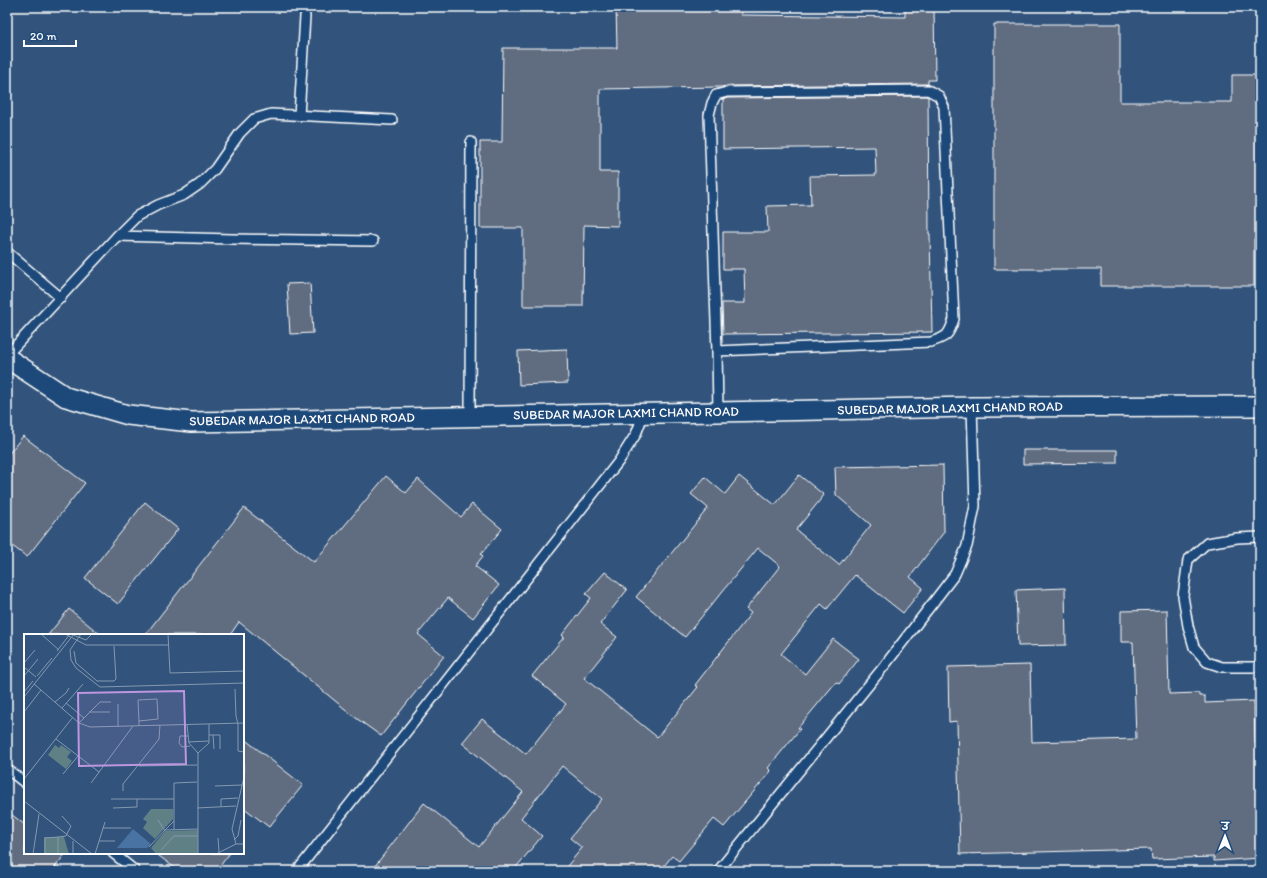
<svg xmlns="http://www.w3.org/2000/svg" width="1267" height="878" viewBox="0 0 1267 878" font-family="Itim,'Playpen Sans Deva',sans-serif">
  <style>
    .building { fill: #606c80; stroke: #fff }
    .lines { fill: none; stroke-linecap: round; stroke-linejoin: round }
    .lane-casing { stroke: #fff; stroke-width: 12 }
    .street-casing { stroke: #fff; stroke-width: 22 }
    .lane { stroke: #1f4a7a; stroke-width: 9 }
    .street { stroke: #1f4a7a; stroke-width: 19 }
    .labels { text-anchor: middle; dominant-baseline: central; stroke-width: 4; stroke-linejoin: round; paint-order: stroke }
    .street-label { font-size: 13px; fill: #fff; stroke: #1f4a7a }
    .inset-road { fill: none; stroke: #8498b0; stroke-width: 1 }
    .view { fill: #bd96df; fill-opacity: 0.15; stroke: #bd96df; stroke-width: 2 }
    .inset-edge { fill: none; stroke: #fff; stroke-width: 2 }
  </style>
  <rect width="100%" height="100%" fill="#32547c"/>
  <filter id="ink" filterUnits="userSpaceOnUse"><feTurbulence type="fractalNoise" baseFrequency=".025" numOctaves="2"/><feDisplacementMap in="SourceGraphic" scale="8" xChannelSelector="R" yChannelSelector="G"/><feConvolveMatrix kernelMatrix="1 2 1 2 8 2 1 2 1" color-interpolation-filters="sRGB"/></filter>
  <g filter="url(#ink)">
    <g class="building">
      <path d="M 616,7 L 741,7 L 741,15 L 905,17 L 905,7 L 934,7 L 935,80 L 928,80 L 928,84 L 727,86 L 721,87 L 600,89 L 600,172 L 618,172 L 618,226 L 584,225 L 583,306 L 523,306 L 523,228 L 480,228 L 480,142 L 502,142 L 503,48 L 617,48 Z"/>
      <path d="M 994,24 L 1120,24 L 1120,102 L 1232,102 L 1232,75 L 1260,75 L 1260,239 L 1254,239 L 1254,286 L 1101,286 L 1101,269 L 994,269 Z"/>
      <path d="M 926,96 L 928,97 L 929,234 L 930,234 L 932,332 L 723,334 L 722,303 L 745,303 L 744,269 L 723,269 L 723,232 L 768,232 L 767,206 L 811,205 L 810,176 L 876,175 L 875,147 L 723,149 L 723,99 L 728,98 Z"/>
      <path d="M 310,283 L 313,333 L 290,334 L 287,284 Z"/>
      <path d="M 567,349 L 568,383 L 519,385 L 518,351 Z"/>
      <path d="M 23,436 L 85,483 L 27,557 L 7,542 L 7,456 Z"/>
      <path d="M 1023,450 L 1117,450 L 1117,463 L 1023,464 Z"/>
      <path d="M 943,465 L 944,532 L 910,577 L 923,588 L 903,613 L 855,575 L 827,609 L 821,604 L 781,654 L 805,674 L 833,639 L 859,659 L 839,684 L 836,682 L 798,728 L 800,729 L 768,768 L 771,771 L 724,827 L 714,819 L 679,861 L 672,856 L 660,871 L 563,871 L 582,848 L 570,838 L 602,799 L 562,766 L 521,818 L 542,836 L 513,871 L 371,871 L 424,803 L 479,847 L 523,792 L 462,743 L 482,719 L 526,754 L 566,704 L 532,676 L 564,637 L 562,635 L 591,598 L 586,594 L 605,572 L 627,590 L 600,624 L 617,637 L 584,678 L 657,737 L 659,735 L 698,687 L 695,685 L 751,613 L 746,609 L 780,566 L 758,548 L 685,637 L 636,597 L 708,508 L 691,494 L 705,477 L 725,494 L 739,476 L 775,505 L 799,475 L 824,495 L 796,530 L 839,565 L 871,525 L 836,495 L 835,467 Z"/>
      <path d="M 386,476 L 406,493 L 418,479 L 461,517 L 472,504 L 502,529 L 481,554 L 483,556 L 475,566 L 499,585 L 473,618 L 448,598 L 418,634 L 444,656 L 381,736 L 356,718 L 239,622 L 230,635 L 145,635 L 244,508 L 314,562 Z"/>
      <path d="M 145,502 L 178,529 L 118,604 L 85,578 Z"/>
      <path d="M 1065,588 L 1066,645 L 1018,646 L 1016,590 Z"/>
      <path d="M 69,609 L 101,635 L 48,635 Z"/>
      <path d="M 1167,610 L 1169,694 L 1199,693 L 1199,696 L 1205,696 L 1205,703 L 1254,701 L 1255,743 L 1260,743 L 1260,858 L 1214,861 L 1214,857 L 1152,859 L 1151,849 L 960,854 L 957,721 L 949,722 L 948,667 L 1030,665 L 1032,742 L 1136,739 L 1133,642 L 1121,642 L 1121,611 Z"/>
      <path d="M 243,738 L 303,785 L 269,827 L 243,807 Z"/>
      <path d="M 7,811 L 25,825 L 25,853 L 66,853 L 52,871 L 7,871 Z"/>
      <path d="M 155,853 L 230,853 L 216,871 L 179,871 Z"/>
    </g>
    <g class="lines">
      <defs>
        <g id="lane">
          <path d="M 299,116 L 305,16"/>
          <path d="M 117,236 L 232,239 L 373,241"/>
          <path d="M 7,252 L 61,298"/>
          <path d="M 717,351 L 709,115 L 712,103 L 716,95 L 727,92 L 928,90 L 939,96 L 944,107 L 954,319 C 949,335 947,337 931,342 L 717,351 L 718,412"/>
          <path d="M 7,355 L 117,236 L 137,216 L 158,205 L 184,195 L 200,184 L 215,169 L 240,133 L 254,119 L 271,114 L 392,120"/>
          <path d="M 470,416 L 471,142"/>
          <path d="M 1260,537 L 1237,538 L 1207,543 L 1188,560 L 1183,596 L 1188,626 L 1194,647 L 1207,662 L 1222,667 L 1260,667"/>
          <path d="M 7,769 L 25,783"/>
          <path d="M 113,853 L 135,871"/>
          <path d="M 297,871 L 619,461 L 636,434 L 644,413"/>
          <path d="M 718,871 L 885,665 L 955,574 L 967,546 L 975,506 L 972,407"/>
        </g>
        <path id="street" d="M 7,358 L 66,397 L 128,415 L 191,422 L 972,407 L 1260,406"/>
      </defs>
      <use href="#lane" class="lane-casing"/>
      <use href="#street" class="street-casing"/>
      <use href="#lane" class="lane"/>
      <use href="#street" class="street"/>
    </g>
  </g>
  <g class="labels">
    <g class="street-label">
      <text transform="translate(950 408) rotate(-1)">SUBEDAR MAJOR LAXMI CHAND ROAD</text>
      <text transform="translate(626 413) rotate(-1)">SUBEDAR MAJOR LAXMI CHAND ROAD</text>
      <text transform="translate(302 419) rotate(-1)">SUBEDAR MAJOR LAXMI CHAND ROAD</text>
    </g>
  </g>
  <g transform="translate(24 634)">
    <rect width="220" height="220" fill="#32547c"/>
    <path d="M 20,203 L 40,203 L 45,220 L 20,220 Z" fill="#5f8084"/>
    <path d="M 31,111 L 35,114 L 37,111 L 47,118 L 43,123 L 48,127 L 42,135 L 24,121 ZM 127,175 L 149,175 L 149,185 L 131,205 L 119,194 L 123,188 L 119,185 ZM 174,196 L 174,220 L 132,220 L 127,214 L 141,197 Z" fill="#5f8084"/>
    <path d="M 109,195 L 127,210 L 123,214 L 93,214 Z" fill="#4873a2"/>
    <path class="inset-road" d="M 17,0 L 35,16M 41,0 L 62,11 L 144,11M 57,0 L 46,16 L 47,26 L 52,34 L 76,53 L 220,49M 144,0 L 146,39 L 220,37M 167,0 L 193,0M 49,1 L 62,6 L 68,0M 33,17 L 46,0M 50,17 L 52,29 L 73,47 L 90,47 L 92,45 L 90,12M 0,29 L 11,16M 0,33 L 12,43M 0,42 L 14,25M 13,42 L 28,24M 10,50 L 55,89 L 66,93 L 220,89M 211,55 L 212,82 L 214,90M 0,58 L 9,47M 0,63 L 50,0M 31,68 L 42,59 L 45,54M 42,69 L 60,84M 94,70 L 94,93M 38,74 L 59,50M 0,78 L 17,56M 65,78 L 86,78M 115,87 L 114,66 L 133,65 L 134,85 L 115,87 L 115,92M 55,89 L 76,68 L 87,68M 214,90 L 214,117 L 220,118M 163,91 L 165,109 L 174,119 L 185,109 L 185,90M 185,101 L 196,101 L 196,115M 189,101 L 190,115M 164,102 L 156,102 L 155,109 L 158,113 L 166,112M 32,105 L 75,138M 164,108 L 185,107M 174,119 L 174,220M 115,132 L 173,131M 39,140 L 54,122M 0,145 L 49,83M 67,149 L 109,92M 191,152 L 218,151M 99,157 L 99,150 L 135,105 L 136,91M 87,165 L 150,165M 0,167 L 68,220M 197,173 L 197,165 L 214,164M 89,174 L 113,173 L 113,165M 173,174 L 212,172M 134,186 L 141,197M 150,187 L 141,196 L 174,195M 79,194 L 107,194M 150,196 L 150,149 L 173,148M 194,204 L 195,218M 210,206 L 214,202 L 217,186M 49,207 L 49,220M 75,207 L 91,207M 212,210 L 208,195 L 220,143M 125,213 L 141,196M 137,216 L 150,202 L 174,202M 9,220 L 15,180M 21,220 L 21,204 L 34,203M 34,220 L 34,203 L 42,202 L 47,192 L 38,182M 71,220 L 81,188M 192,220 L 212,210 L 220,210"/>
    <path class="view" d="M 160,57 L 162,130 L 55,132 L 54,59 Z"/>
    <rect width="220" height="220" class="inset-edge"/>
  </g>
  <rect width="1267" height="878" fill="none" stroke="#1f4a7a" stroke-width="24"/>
  <rect x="12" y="12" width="1243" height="854" fill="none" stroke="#fff" stroke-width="1.5" filter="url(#ink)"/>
  <g transform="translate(1225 836) rotate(1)" stroke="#1f4a7a" stroke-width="3" paint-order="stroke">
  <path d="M0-3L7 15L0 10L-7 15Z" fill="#ffffff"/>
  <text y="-6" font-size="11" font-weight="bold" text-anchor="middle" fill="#ffffff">उ</text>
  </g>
  <path d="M24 40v6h52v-6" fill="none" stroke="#ffffff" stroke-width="2"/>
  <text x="30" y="40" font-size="12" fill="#ffffff" stroke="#1f4a7a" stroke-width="3" paint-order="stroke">20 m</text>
</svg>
